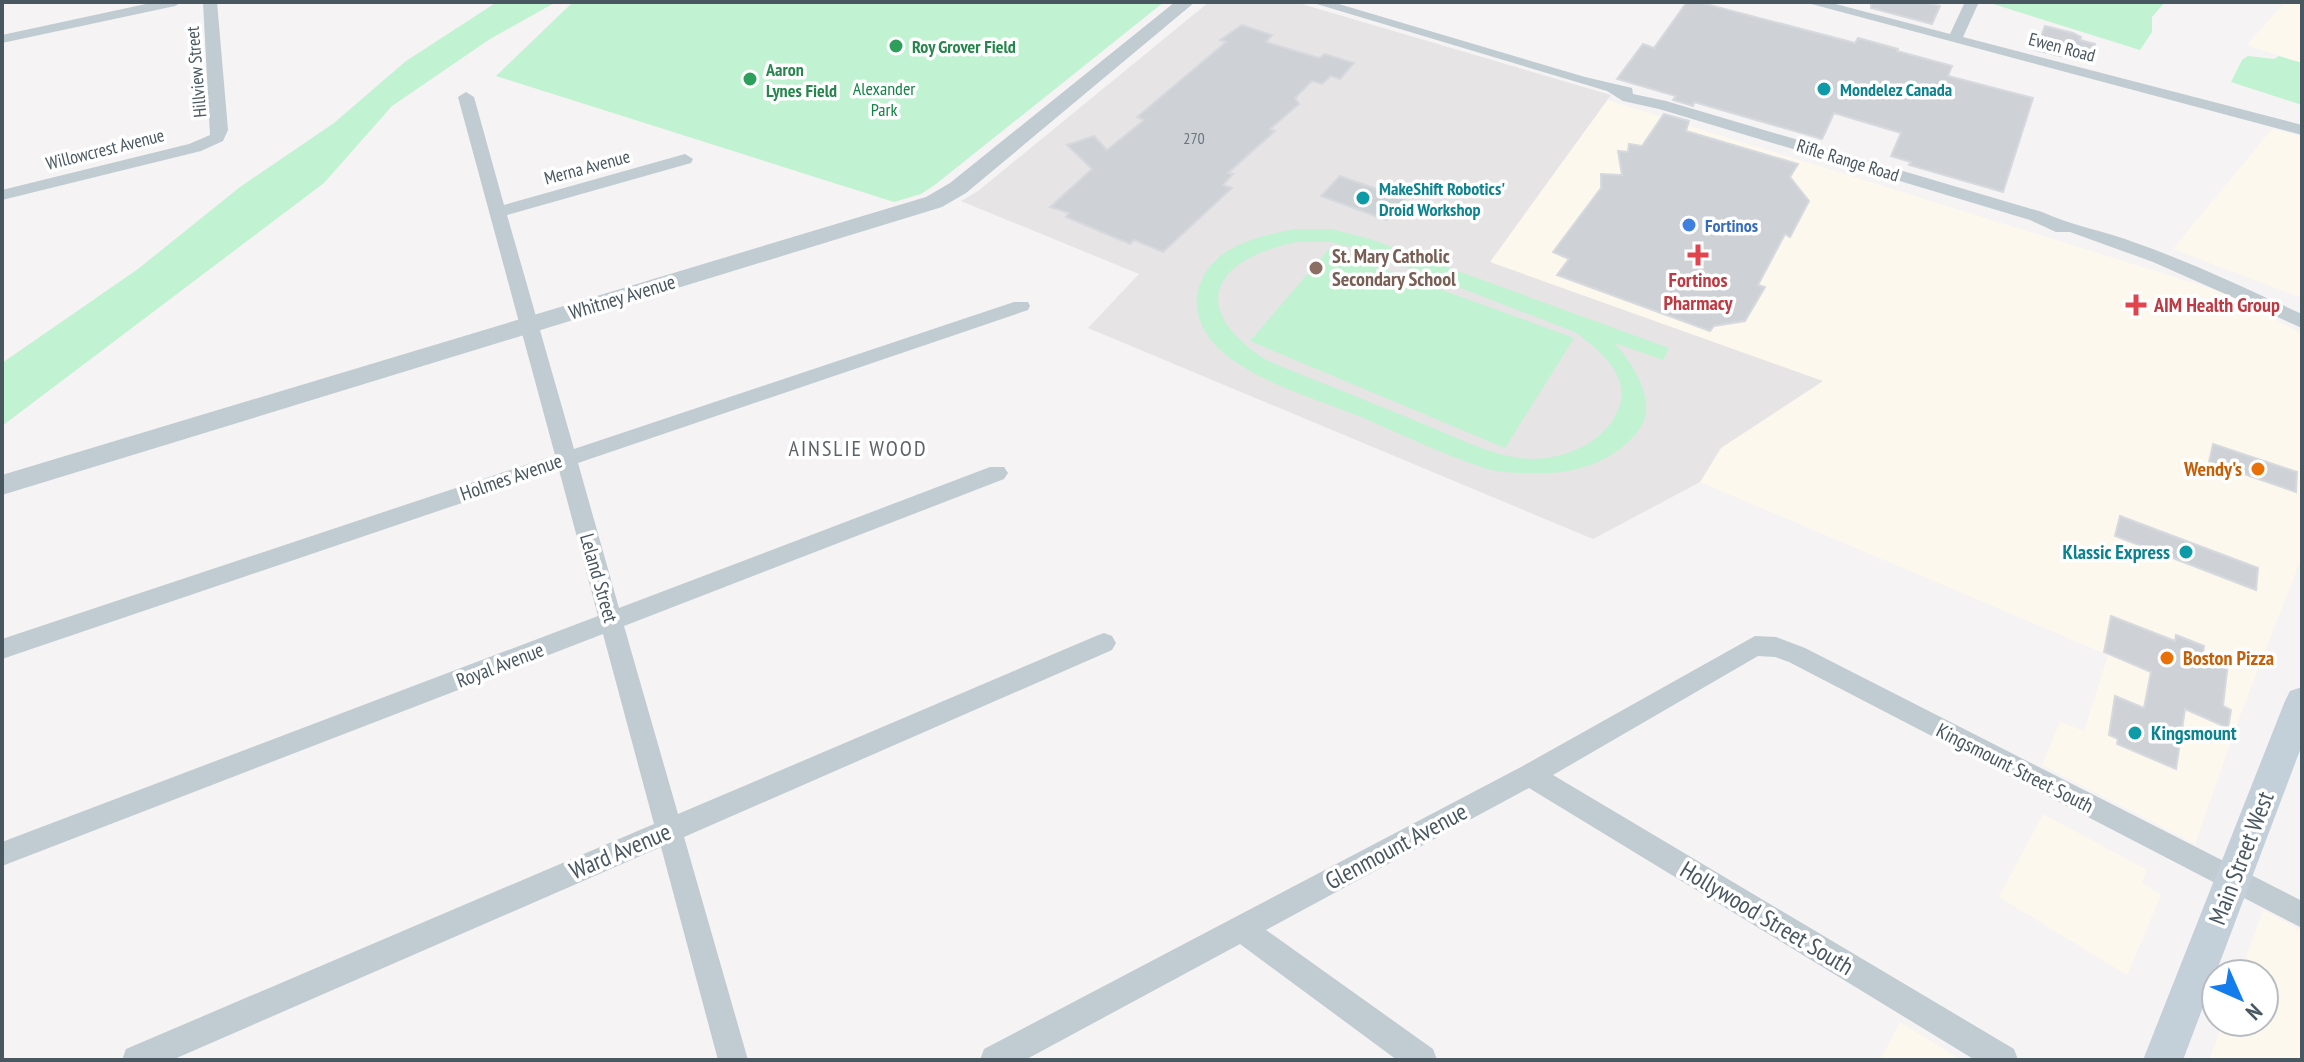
<svg xmlns="http://www.w3.org/2000/svg" width="2304" height="1062" viewBox="0 0 2304 1062" font-family="'PT Sans Narrow',sans-serif">
  <style>
    .commercial { fill: #fdf8ee }
    .education { fill: #e6e4e5 }
    .green { fill: #c1f2d2; fill-rule: evenodd }
    .building { fill: #ced2d7; stroke: #d6d9de; stroke-width: 2 }
    .lines { fill: none; stroke-linecap: round; stroke-linejoin: round }
    .minor { fill: #c0cbd2; fill-rule: evenodd }
    .tertiary { fill: #c0cbd2; fill-rule: evenodd }
    .secondary { fill: #c3cfd9; fill-rule: evenodd }
    .leisure-dot { fill: #2e9e5b; stroke: #fff; stroke-width: 3 }
    .culture-dot { fill: #0f9aa8; stroke: #fff; stroke-width: 3 }
    .shop-dot { fill: #3f7fe0; stroke: #fff; stroke-width: 3 }
    .health-dot { fill: #e0444e; stroke: #fff; stroke-width: 3 }
    .education-dot { fill: #8d6e63; stroke: #fff; stroke-width: 3 }
    .food-dot { fill: #e8710a; stroke: #fff; stroke-width: 3 }
    .labels { text-anchor: middle; dominant-baseline: central; stroke-width: 7; stroke-linejoin: round; paint-order: stroke }
    .number-label { font-size: 16px; fill: #6a767e }
    .far-leisure-label { font-size: 18px; font-weight: bold; fill: #27864d; stroke: #fff; text-anchor: start }
    .far-street-label { font-size: 18px; fill: #495761; stroke: #fff }
    .far-park-label { font-size: 18px; fill: #138346; stroke: #fff }
    .far-culture-label { font-size: 18px; font-weight: bold; fill: #0d838f; stroke: #fff; text-anchor: start }
    .far-shop-label { font-size: 18px; font-weight: bold; fill: #366cbe; stroke: #fff; text-anchor: start }
    .education-label { font-size: 20px; font-weight: bold; fill: #785e54; stroke: #fff; text-anchor: start }
    .health-label { font-size: 20px; font-weight: bold; fill: #be3a42; stroke: #fff }
    .street-label { font-size: 20px; fill: #495761; stroke: #fff }
    .food-label { font-size: 20px; font-weight: bold; fill: #c56008; stroke: #fff; text-anchor: end }
    .culture-label { font-size: 20px; font-weight: bold; fill: #0d838f; stroke: #fff; text-anchor: end }
    .neighbourhood-label { font-size: 22px; letter-spacing: 2px; fill: #5e6368; stroke: #fff }
    .near-street-label { font-size: 24px; fill: #495761; stroke: #fff }
  </style>
  <rect width="100%" height="100%" fill="#f5f3f3"/>
  <g class="commercial">
    <path d="M 2285,2 L 2302,2 L 2302,63 L 2247,45 Z"/>
    <path d="M 1607,100 L 2232,295 L 2302,334 L 2302,556 L 2241,713 L 2195,844 L 2042,765 L 2060,722 L 2084,731 L 2108,655 L 1700,482 L 1721,448 L 1822,382 L 1489,262 Z"/>
    <path d="M 2272,129 L 2302,136 L 2302,298 L 2173,249 Z"/>
    <path d="M 2043,814 L 2147,870 L 2142,883 L 2161,895 L 2127,975 L 1999,897 Z"/>
    <path d="M 2263,910 L 2302,931 L 2302,1060 L 2209,1060 L 2223,1022 L 2264,1022 L 2264,974 L 2240,974 Z"/>
    <path d="M 1900,1022 L 1961,1060 L 1880,1060 Z"/>
  </g>
  <path class="education" d="M 1209,2 L 1295,2 L 1611,95 L 1490,262 L 1823,381 L 1721,448 L 1700,482 L 1593,539 L 1088,328 L 1139,274 L 961,201 L 978,191 Z"/>
  <g class="green">
    <path d="M 497,2 L 556,2 L 490,39 L 392,106 L 324,183 L 2,426 L 2,363 L 138,269 L 240,187 L 334,123 L 406,61 Z"/>
    <path d="M 573,2 L 1164,2 L 936,184 L 921,194 L 894,202 L 496,76 Z"/>
    <path d="M 2165,2 L 2152,17 L 2152,32 L 2140,50 L 1990,3 Z"/>
    <path d="M 2248,56 L 2274,59 L 2279,56 L 2302,63 L 2302,105 L 2231,82 L 2242,60 Z"/>
    <path d="M 1294,229 L 1331,229 L 1370,239 L 1669,348 L 1663,360 L 1615,343 C 1634,367 1662,405 1635,435 C 1609,464 1571,475 1532,473 C 1517,473 1498,473 1484,468 C 1442,454 1401,434 1361,417 C 1314,398 1257,383 1219,349 C 1201,332 1191,307 1200,284 C 1215,245 1257,237 1294,229 ZM 1297,242 L 1330,242 L 1362,250 L 1575,332 C 1597,348 1629,373 1620,405 C 1609,440 1568,459 1532,459 C 1494,458 1456,437 1421,423 C 1370,402 1319,382 1268,361 C 1186,309 1212,259 1297,242 Z"/>
    <path d="M 1329,249 L 1574,338 L 1505,448 L 1250,341 Z"/>
  </g>
  <g class="building">
    <path d="M 1687,2 L 1698,2 L 1855,43 L 1858,38 L 1898,49 L 1897,51 L 1952,66 L 1948,76 L 2033,98 L 2003,192 L 1909,165 L 1911,162 L 1891,156 L 1901,133 L 1834,113 L 1822,139 L 1694,102 L 1693,106 L 1673,100 L 1676,96 L 1617,79 L 1643,44 L 1654,48 Z"/>
    <path d="M 1871,2 L 1923,2 L 1940,6 L 1932,24 L 1871,8 Z"/>
    <path d="M 1242,25 L 1272,35 L 1266,42 L 1319,58 L 1325,54 L 1354,63 L 1340,79 L 1331,76 L 1322,84 L 1312,81 L 1295,98 L 1299,104 L 1270,129 L 1275,131 L 1228,173 L 1233,174 L 1223,185 L 1232,188 L 1163,252 L 1134,240 L 1130,244 L 1066,217 L 1069,213 L 1050,207 L 1092,169 L 1067,145 L 1094,136 L 1107,150 L 1144,120 L 1137,117 L 1226,42 L 1220,40 Z"/>
    <path d="M 2045,26 L 2073,33 L 2081,37 L 2080,40 L 2095,44 L 2089,63 L 2036,50 Z"/>
    <path d="M 1664,114 L 1689,121 L 1686,131 L 1798,164 L 1790,177 L 1809,201 L 1790,237 L 1785,234 L 1758,285 L 1765,287 L 1745,321 L 1714,326 L 1710,331 L 1557,275 L 1569,259 L 1553,252 L 1601,188 L 1601,174 L 1622,175 L 1618,151 L 1628,152 L 1629,144 L 1642,146 Z"/>
    <path d="M 1340,176 L 1405,199 L 1386,220 L 1321,196 Z"/>
    <path d="M 2213,444 L 2297,472 L 2296,492 L 2209,462 Z"/>
    <path d="M 2120,516 L 2258,568 L 2256,590 L 2115,536 Z"/>
    <path d="M 2111,616 L 2175,641 L 2176,635 L 2204,646 L 2203,653 L 2228,663 L 2223,706 L 2231,710 L 2228,728 L 2185,709 L 2176,769 L 2117,744 L 2118,739 L 2109,735 L 2115,696 L 2144,708 L 2151,672 L 2104,652 Z"/>
  </g>
  <g class="lines">
    <g class="minor">
      <path d="M 155,2 L 182,2 L 175,6 L 2,43 L 2,35 Z"/>
      <path d="M 203,2 L 217,2 L 228,130 L 223,141 L 201,151 L 2,200 L 2,190 L 189,144 L 210,135 Z"/>
      <path d="M 1310,2 L 1332,2 L 1585,77 L 1632,88 L 1633,94 L 1666,101 L 2042,212 C 2072,226 2105,231 2136,243 C 2193,263 2247,289 2302,314 L 2302,328 L 2153,262 L 2070,232 L 2056,232 L 2030,220 L 1659,109 L 1623,101 L 1607,91 Z"/>
      <path d="M 1804,2 L 1828,2 L 1950,34 L 1965,2 L 1979,2 L 1963,37 L 2302,125 L 2302,135 Z"/>
      <path d="M 466,92 L 474,97 L 504,205 L 685,154 L 693,159 L 691,163 L 507,215 L 574,449 L 1014,302 L 1028,302 L 1030,306 L 1028,310 L 578,463 L 619,608 L 990,467 L 1004,467 L 1008,473 L 1004,479 L 624,626 L 678,814 L 1096,636 L 1104,633 L 1112,636 L 1116,643 L 1112,650 L 684,837 L 748,1060 L 718,1060 L 661,847 L 172,1060 L 122,1060 L 126,1049 L 654,824 L 603,634 L 2,866 L 2,842 L 598,616 L 559,470 L 2,659 L 2,639 L 555,455 L 458,97 Z"/>
      <path d="M 1755,636 L 1776,637 L 1805,648 L 2302,901 L 2302,928 L 1789,662 L 1775,657 L 1758,656 L 1553,775 L 2014,1049 L 2018,1060 L 1975,1060 L 1529,788 L 1266,930 L 1433,1049 L 1437,1060 L 1397,1060 L 1240,944 L 1025,1060 L 980,1060 L 984,1049 L 1521,767 Z"/>
    </g>
    <path class="tertiary" d="M 1175,2 L 1195,2 L 966,193 L 942,207 L 2,495 L 2,475 L 926,197 L 950,183 Z"/>
    <path class="secondary" d="M 2302,687 L 2302,745 L 2183,1060 L 2143,1060 L 2285,701 L 2290,691 Z"/>
  </g>
  <g class="leisure-dot">
    <circle cx="896" cy="46" r="8"/>
    <circle cx="750" cy="79" r="8"/>
  </g>
  <g class="culture-dot">
    <circle cx="1824" cy="89" r="8"/>
    <circle cx="1363" cy="198" r="8"/>
    <circle cx="2186" cy="552" r="8"/>
    <circle cx="2135" cy="733" r="8"/>
  </g>
  <circle class="shop-dot" cx="1689" cy="225" r="8"/>
  <g class="health-dot">
    <path d="M1694 243h8v8h8v8h-8v8h-8v-8h-8v-8h8z"/>
    <path d="M2132 293h8v8h8v8h-8v8h-8v-8h-8v-8h8z"/>
  </g>
  <circle class="education-dot" cx="1316" cy="268" r="8"/>
  <g class="food-dot">
    <circle cx="2258" cy="469" r="8"/>
    <circle cx="2167" cy="658" r="8"/>
  </g>
  <g class="labels">
    <g class="number-label">
      <text x="1194" y="138">270</text>
    </g>
    <g class="far-leisure-label">
      <text x="912" y="46">Roy Grover Field</text>
      <text x="766" y="69">Aaron<tspan x="766" dy="21">Lynes Field</tspan></text>
    </g>
    <g class="far-street-label">
      <text transform="translate(2062 47) rotate(15)">Ewen Road</text>
      <text transform="translate(196 72) rotate(-95)">Hillview Street</text>
      <text transform="translate(105 149) rotate(-14)">Willowcrest Avenue</text>
      <text transform="translate(1848 160) rotate(17)">Rifle Range Road</text>
      <text transform="translate(587 167) rotate(-15)">Merna Avenue</text>
    </g>
    <g class="far-park-label">
      <text x="884" y="88">Alexander<tspan x="884" dy="21">Park</tspan></text>
    </g>
    <g class="far-culture-label">
      <text x="1840" y="89">Mondelez Canada</text>
      <text x="1379" y="188">MakeShift Robotics'<tspan x="1379" dy="21">Droid Workshop</tspan></text>
    </g>
    <g class="far-shop-label">
      <text x="1705" y="225">Fortinos</text>
    </g>
    <g class="education-label">
      <text x="1332" y="256">St. Mary Catholic<tspan x="1332" dy="23">Secondary School</tspan></text>
    </g>
    <g class="health-label">
      <text x="1698" y="280">Fortinos<tspan x="1698" dy="23">Pharmacy</tspan></text>
      <text x="2154" y="305" text-anchor="start">AIM Health Group</text>
    </g>
    <g class="street-label">
      <text transform="translate(622 297) rotate(-17)">Whitney Avenue</text>
      <text transform="translate(511 477) rotate(-19)">Holmes Avenue</text>
      <text transform="translate(599 578) rotate(74)">Leland Street</text>
      <text transform="translate(500 665) rotate(-21)">Royal Avenue</text>
      <text transform="translate(2015 768) rotate(27)">Kingsmount Street South</text>
    </g>
    <g class="food-label">
      <text x="2242" y="469">Wendy's</text>
      <text x="2183" y="658" text-anchor="start">Boston Pizza</text>
    </g>
    <g class="culture-label">
      <text x="2170" y="552">Klassic Express</text>
      <text x="2151" y="733" text-anchor="start">Kingsmount</text>
    </g>
    <g class="neighbourhood-label">
      <text x="858" y="448">AINSLIE WOOD</text>
    </g>
    <g class="near-street-label">
      <text transform="translate(1396 846) rotate(-28)">Glenmount Avenue</text>
      <text transform="translate(620 851) rotate(-23)">Ward Avenue</text>
      <text transform="translate(2241 858) rotate(-69)">Main Street West</text>
      <text transform="translate(1767 918) rotate(31)">Hollywood Street South</text>
    </g>
  </g>
  <rect width="2304" height="1062" fill="none" stroke="#495761" stroke-width="8"/>
  <g transform="translate(2240 998) rotate(135)"><circle r="38" fill="#ffffff" stroke="#b6bcc0" stroke-width="2"/>
  <path d="M0-6L14 30L0 20L-14 30Z" fill="#137dee"/>
  <text y="-12" font-size="22" font-weight="bold" text-anchor="middle" fill="#495761">N</text>
  </g>
</svg>
